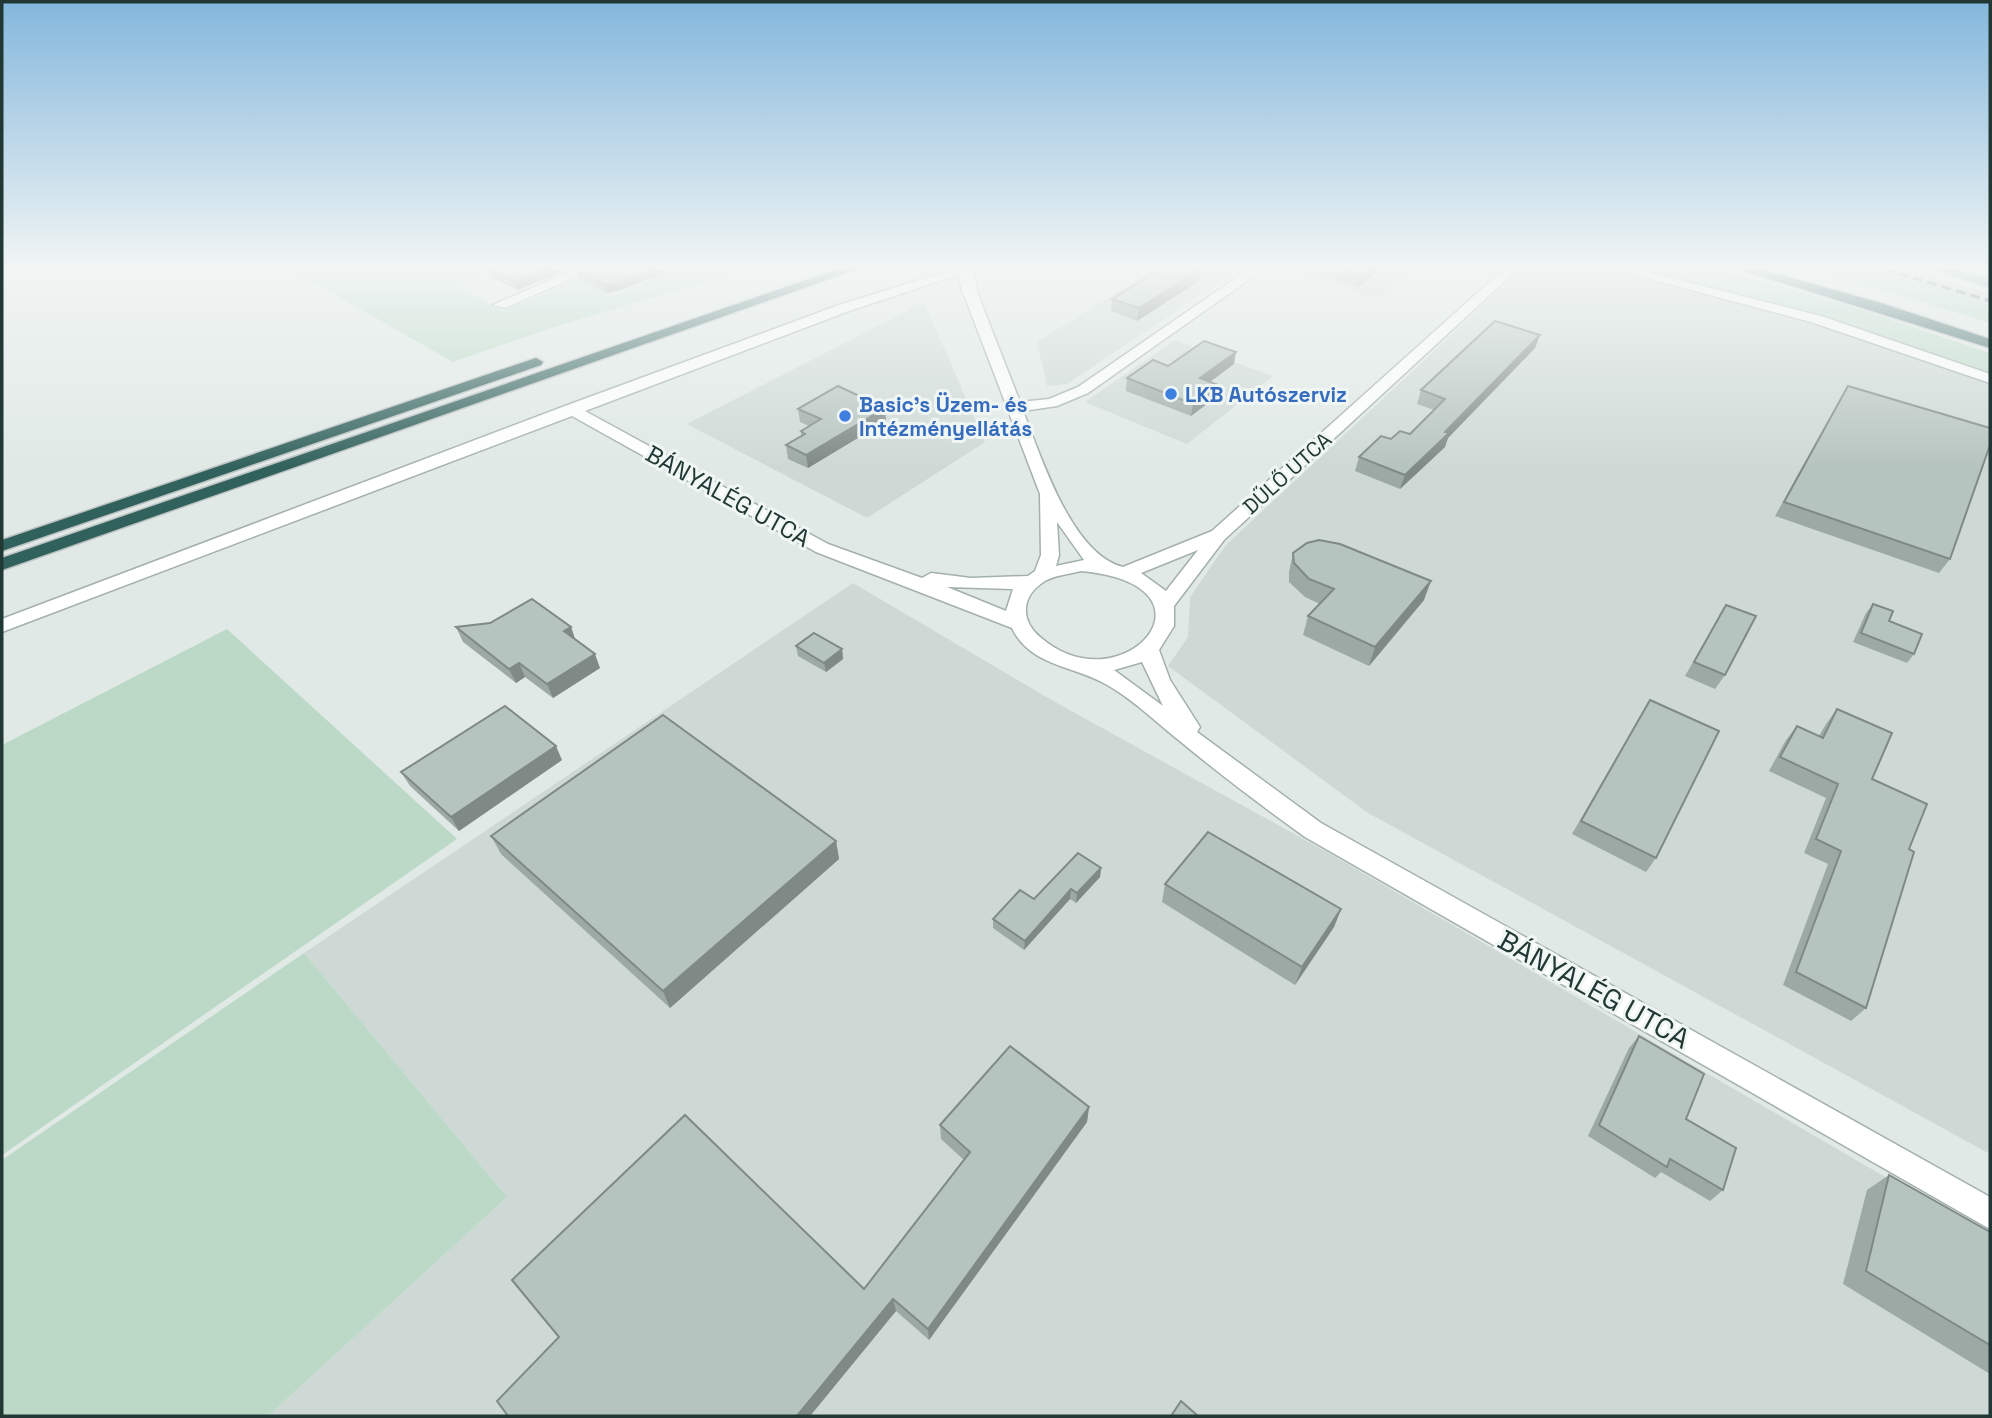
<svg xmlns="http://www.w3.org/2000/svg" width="1992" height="1418" viewBox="0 0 1992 1418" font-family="'Space Grotesk',sans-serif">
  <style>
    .built { fill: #ced9d5 }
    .green { fill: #bbd9c6 }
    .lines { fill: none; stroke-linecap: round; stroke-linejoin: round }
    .minor-casing { stroke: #a3b0ad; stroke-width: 3 }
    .major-casing { stroke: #bdc3c2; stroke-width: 3 }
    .highway-casing { stroke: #bdc3c2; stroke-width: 3 }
    .minor { fill: #fff; fill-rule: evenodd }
    .major { fill: #699b93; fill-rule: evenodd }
    .highway { fill: #31615c; fill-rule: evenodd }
    .rail { stroke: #5d7470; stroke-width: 3.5; stroke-dasharray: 10 5; stroke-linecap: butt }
    .minor-bridge-casing { stroke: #a3b0ad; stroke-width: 18; stroke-linecap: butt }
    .minor-bridge { stroke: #fff; stroke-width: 15 }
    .wall { fill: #9da9a4 }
    .shaded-wall { fill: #7f8986 }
    .building { fill: #b6c4bf; stroke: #7f8986; stroke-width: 2 }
    .shop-dot { fill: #3f7fe0; stroke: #f0f6f4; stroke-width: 2.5 }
    .labels { text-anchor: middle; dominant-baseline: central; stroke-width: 6; stroke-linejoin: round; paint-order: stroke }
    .far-shop-label { font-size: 21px; font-weight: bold; fill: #366cbe; stroke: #f0f6f4; text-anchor: start }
    .far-street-label { font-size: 21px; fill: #223834; stroke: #f0f6f4 }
    .street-label { font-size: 24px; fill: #223834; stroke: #f0f6f4 }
    .near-street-label { font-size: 28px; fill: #223834; stroke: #f0f6f4 }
  </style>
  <rect width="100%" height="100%" fill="#e0e9e6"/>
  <g class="built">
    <path d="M 1155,269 L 1239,269 L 1067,384 L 1047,386 L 1037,342 Z"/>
    <path d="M 1285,269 L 1405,269 L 1412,272 L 1378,299 Z"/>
    <path d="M 1522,269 L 1602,269 L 1666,282 L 1813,321 L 1990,383 L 1990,1154 L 1368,813 L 1168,666 L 1188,637 L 1190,597 L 1226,545 Z"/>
    <path d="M 1874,269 L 1908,269 L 1990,294 L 1990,304 Z"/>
    <path d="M 924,302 L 985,442 L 867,518 L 687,424 Z"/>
    <path d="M 1175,340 L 1273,376 L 1187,444 L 1085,402 Z"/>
    <path d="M 853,583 L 1055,702 L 1327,852 L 1990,1238 L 1990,1416 L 268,1416 L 507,1197 L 304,953 Z"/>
  </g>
  <g class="green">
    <path d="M 290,269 L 495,269 L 449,288 L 456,286 L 503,311 L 579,279 L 613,296 L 676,269 L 748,269 L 551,328 L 453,362 Z"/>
    <path d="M 1636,269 L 1717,269 L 1733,273 L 1847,305 L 1990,353 L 1990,376 C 1874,331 1757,297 1636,269 Z"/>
    <path d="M 1816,269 L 1874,269 L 1990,304 L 1990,323 Z"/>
    <path d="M 227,629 L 457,839 L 2,1155 L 2,745 Z"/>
    <path d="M 304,953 L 507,1197 L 268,1416 L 2,1416 L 2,1160 Z"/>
  </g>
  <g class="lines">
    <defs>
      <g id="minor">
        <path d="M 576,269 L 594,269 L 505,308 L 493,305 Z"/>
        <path d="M 955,269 L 976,269 L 849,311 L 585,411 L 828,544 L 922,578 L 931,573 L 971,578 L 1028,576 L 1035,571 L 1041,555 L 1040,494 L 963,292 L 965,289 L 977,292 L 1020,402 L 1049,399 L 1078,387 L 1249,269 L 1264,269 L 1088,393 L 1057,406 L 1023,411 C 1041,456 1071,554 1123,567 L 1212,531 L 1504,269 L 1518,269 L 1224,540 L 1174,606 L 1174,626 L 1159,650 L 1170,680 L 1200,727 L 1197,732 L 1321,823 L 1990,1197 L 1990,1229 L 1305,837 C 1262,806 1221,775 1181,742 C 1158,724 1135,701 1109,686 C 1077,666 1030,667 1012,628 L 816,552 L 572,416 L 2,632 L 2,619 L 565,406 L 839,305 ZM 1057,522 L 1084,560 L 1056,566 L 1059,555 ZM 1198,550 L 1166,591 L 1141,573 ZM 1081,571 C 1231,585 1122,709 1040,637 C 1019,619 1022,595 1045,581 C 1055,575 1070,574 1081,571 ZM 947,587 L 1013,589 L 1006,611 ZM 1142,662 L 1163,706 L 1114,670 Z"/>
        <path d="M 1613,269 L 1636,269 L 1821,316 L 1990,374 L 1990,383 L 1811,322 Z"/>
      </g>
      <path id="major" d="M 1933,269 L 1954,269 L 1990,280 L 1990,288 Z"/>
      <g id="highway">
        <path d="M 838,269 L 858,269 L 2,570 L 2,558 Z"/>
        <path d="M 1738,269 L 1760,269 L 1884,304 L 1990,339 L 1990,348 Z"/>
        <path d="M 536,358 L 543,362 L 541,365 L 2,551 L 2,540 Z"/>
      </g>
    </defs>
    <use href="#minor" class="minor-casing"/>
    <use href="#major" class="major-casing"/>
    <use href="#highway" class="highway-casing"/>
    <use href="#minor" class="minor"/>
    <use href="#major" class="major"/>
    <use href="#highway" class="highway"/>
    <path class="rail" d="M 1884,269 L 1990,301"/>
    <defs>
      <path id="minor-bridge" d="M 965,269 L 970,292"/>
    </defs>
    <use href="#minor-bridge" class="minor-bridge-casing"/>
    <use href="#minor-bridge" class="minor-bridge"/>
  </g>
  <g class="wall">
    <path d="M 487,269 L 568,269 L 518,290 L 489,276 Z"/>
    <path d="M 1201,269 L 1199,281 L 1137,321 L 1111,311 L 1112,299 Z"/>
    <path d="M 1309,269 L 1379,269 L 1378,272 L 1358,287 L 1309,271 Z"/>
    <path d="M 671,270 L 621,290 L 607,293 L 579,279 L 577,271 Z"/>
    <path d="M 1540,335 L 1535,348 L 1448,438 L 1445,447 L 1400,489 L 1355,471 L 1359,457 L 1391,439 L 1410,434 L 1434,410 L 1417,404 L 1421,390 Z"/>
    <path d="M 1234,364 L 1210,382 L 1218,385 L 1216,397 L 1191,416 L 1126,391 L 1127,378 L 1168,366 Z"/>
    <path d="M 1848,386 L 1950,559 L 1939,573 L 1775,516 Z"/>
    <path d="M 798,409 L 886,421 L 808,468 L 788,459 L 786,445 L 801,436 L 801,431 L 809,426 L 800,422 Z"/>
    <path d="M 1293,553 L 1424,600 L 1369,666 L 1303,635 L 1308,616 L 1320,604 L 1305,597 L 1289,582 L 1289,572 Z"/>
    <path d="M 1873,604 L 1889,621 L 1914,654 L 1907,663 L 1853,642 L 1866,613 Z"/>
    <path d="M 1726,605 L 1725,675 L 1715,689 L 1685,676 Z"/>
    <path d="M 456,627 L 571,627 L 575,639 L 600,668 L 553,698 L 525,677 L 516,683 L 463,642 Z"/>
    <path d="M 796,646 L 842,649 L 843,659 L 826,672 L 798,656 Z"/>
    <path d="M 1837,709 L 1872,779 L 1909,849 L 1866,1008 L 1851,1021 L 1783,985 L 1828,864 L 1804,853 L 1826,798 L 1769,771 L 1786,740 L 1797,726 L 1819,736 L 1826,724 Z"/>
    <path d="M 1641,715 L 1656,858 L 1646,872 L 1572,834 Z"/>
    <path d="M 562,760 L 459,831 L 410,786 L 401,772 Z"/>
    <path d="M 491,836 L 836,841 L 839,859 L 670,1008 L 501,854 Z"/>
    <path d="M 1101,868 L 1100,877 L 1076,903 L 1070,899 L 1024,950 L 993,928 L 993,919 Z"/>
    <path d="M 1165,884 L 1341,909 L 1334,927 L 1295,985 L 1162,902 Z"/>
    <path d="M 1639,1036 L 1686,1119 L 1723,1190 L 1710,1201 L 1661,1172 L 1655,1178 L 1588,1136 L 1629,1048 Z"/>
    <path d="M 1089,1107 L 1087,1122 L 929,1340 L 896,1311 L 810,1416 L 508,1416 L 864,1289 L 964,1160 L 941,1139 L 940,1125 Z"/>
    <path d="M 1889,1175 L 1990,1232 L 1990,1374 L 1843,1284 L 1867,1190 Z"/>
  </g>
  <g class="shaded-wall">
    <path d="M 548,269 L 568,269 L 518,290 L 515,282 Z"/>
    <path d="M 653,269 L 671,270 L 621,290 L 607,293 L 606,285 Z"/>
    <path d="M 1201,269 L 1199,281 L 1137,321 L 1139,308 Z"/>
    <path d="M 1369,269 L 1379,269 L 1378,272 L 1358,287 L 1361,275 Z"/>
    <path d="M 1540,335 L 1535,348 L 1448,438 L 1445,447 L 1400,489 L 1405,475 Z"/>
    <path d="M 1236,352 L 1234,364 L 1199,390 L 1200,378 Z"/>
    <path d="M 1218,385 L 1216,397 L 1191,416 L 1193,404 Z"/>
    <path d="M 885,408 L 886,421 L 808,468 L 806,455 Z"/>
    <path d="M 1431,581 L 1424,600 L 1369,666 L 1375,647 Z"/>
    <path d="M 571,627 L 576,642 L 564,631 Z"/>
    <path d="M 842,649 L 843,659 L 826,672 L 824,663 Z"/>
    <path d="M 595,654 L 600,668 L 553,698 L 547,684 Z"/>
    <path d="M 519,663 L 525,677 L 516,683 L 509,669 Z"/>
    <path d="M 556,746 L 562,760 L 459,831 L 451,817 Z"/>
    <path d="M 836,841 L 839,859 L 670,1008 L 663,991 Z"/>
    <path d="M 1101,868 L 1100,877 L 1076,903 L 1077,893 Z"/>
    <path d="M 1071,889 L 1070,899 L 1024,950 L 1025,941 Z"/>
    <path d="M 1341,909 L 1334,927 L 1295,985 L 1302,967 Z"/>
    <path d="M 1089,1107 L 1087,1122 L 929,1340 L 928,1329 Z"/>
    <path d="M 893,1299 L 896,1311 L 810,1416 L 797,1416 Z"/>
  </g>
  <g class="building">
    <path d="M 489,269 L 548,269 L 515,282 Z"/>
    <path d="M 581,269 L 653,269 L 619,283 L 606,285 L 577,271 Z"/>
    <path d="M 1160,269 L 1200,269 L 1139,308 L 1112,299 Z"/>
    <path d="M 1344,269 L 1369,269 L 1361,275 Z"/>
    <path d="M 1495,321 L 1540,335 L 1445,432 L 1449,433 L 1405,475 L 1359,457 L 1381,436 L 1391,439 L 1400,431 L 1410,434 L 1445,399 L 1421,390 Z"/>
    <path d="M 1204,341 L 1236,352 L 1200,378 L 1218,385 L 1193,404 L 1127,378 L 1153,360 L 1168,366 Z"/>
    <path d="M 838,386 L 885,408 L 806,455 L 786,445 L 805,434 L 801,431 L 821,419 L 798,409 Z"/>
    <path d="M 1848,386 L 1990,428 L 1990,445 L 1950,559 L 1784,502 Z"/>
    <path d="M 1319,540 L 1340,544 L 1431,581 L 1375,647 L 1308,616 L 1334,589 L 1309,579 L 1294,563 L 1293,553 L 1307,543 Z"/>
    <path d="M 532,599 L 571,627 L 564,631 L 595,654 L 547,684 L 519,663 L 509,669 L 456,627 L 490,623 Z"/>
    <path d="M 1873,604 L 1893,611 L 1889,621 L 1922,634 L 1914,654 L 1861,633 Z"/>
    <path d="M 1726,605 L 1756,616 L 1725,675 L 1694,662 Z"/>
    <path d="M 814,633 L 842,649 L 824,663 L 796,646 Z"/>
    <path d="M 1650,700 L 1719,731 L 1656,858 L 1581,821 Z"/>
    <path d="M 505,706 L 556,746 L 451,817 L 401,772 Z"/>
    <path d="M 1837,709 L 1892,733 L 1872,779 L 1927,804 L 1909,849 L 1914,852 L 1866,1008 L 1796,972 L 1841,851 L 1816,839 L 1838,784 L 1780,757 L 1797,726 L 1823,738 Z"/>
    <path d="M 663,715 L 836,841 L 663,991 L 491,836 Z"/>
    <path d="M 1208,832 L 1341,909 L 1302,967 L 1165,884 Z"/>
    <path d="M 1078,853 L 1101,868 L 1077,893 L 1071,889 L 1025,941 L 993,919 L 1020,890 L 1034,899 Z"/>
    <path d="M 1639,1036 L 1704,1074 L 1686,1119 L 1736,1148 L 1723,1190 L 1670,1159 L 1667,1167 L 1599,1125 Z"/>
    <path d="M 1010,1046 L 1089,1107 L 928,1329 L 893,1299 L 797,1416 L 508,1416 L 497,1401 L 559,1337 L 512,1280 L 685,1115 L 864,1289 L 970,1152 L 940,1125 Z"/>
    <path d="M 1889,1175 L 1990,1232 L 1990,1345 L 1866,1271 Z"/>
    <path d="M 1181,1401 L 1198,1416 L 1171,1416 Z"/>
  </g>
  <linearGradient id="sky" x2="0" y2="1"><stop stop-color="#83b7dc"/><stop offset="0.57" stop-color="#f1f5f4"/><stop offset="1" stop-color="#f1f5f4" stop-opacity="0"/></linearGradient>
  <rect width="1992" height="468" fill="url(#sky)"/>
  <g class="shop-dot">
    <circle cx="1171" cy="394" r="7"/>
    <circle cx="845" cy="416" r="7"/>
  </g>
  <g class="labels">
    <g class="far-shop-label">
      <text x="1185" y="394">LKB Autószerviz</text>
      <text x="859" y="404">Basic's Üzem- és<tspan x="859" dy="24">Intézményellátás</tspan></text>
    </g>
    <g class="far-street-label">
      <text transform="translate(1287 473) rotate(-42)">DŰLŐ UTCA</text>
    </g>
    <g class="street-label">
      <text transform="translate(728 496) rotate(29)">BÁNYALÉG UTCA</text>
    </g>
    <g class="near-street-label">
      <text transform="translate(1594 989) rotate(29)">BÁNYALÉG UTCA</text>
    </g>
  </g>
  <rect width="1992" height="1418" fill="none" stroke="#223834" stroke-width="7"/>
</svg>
